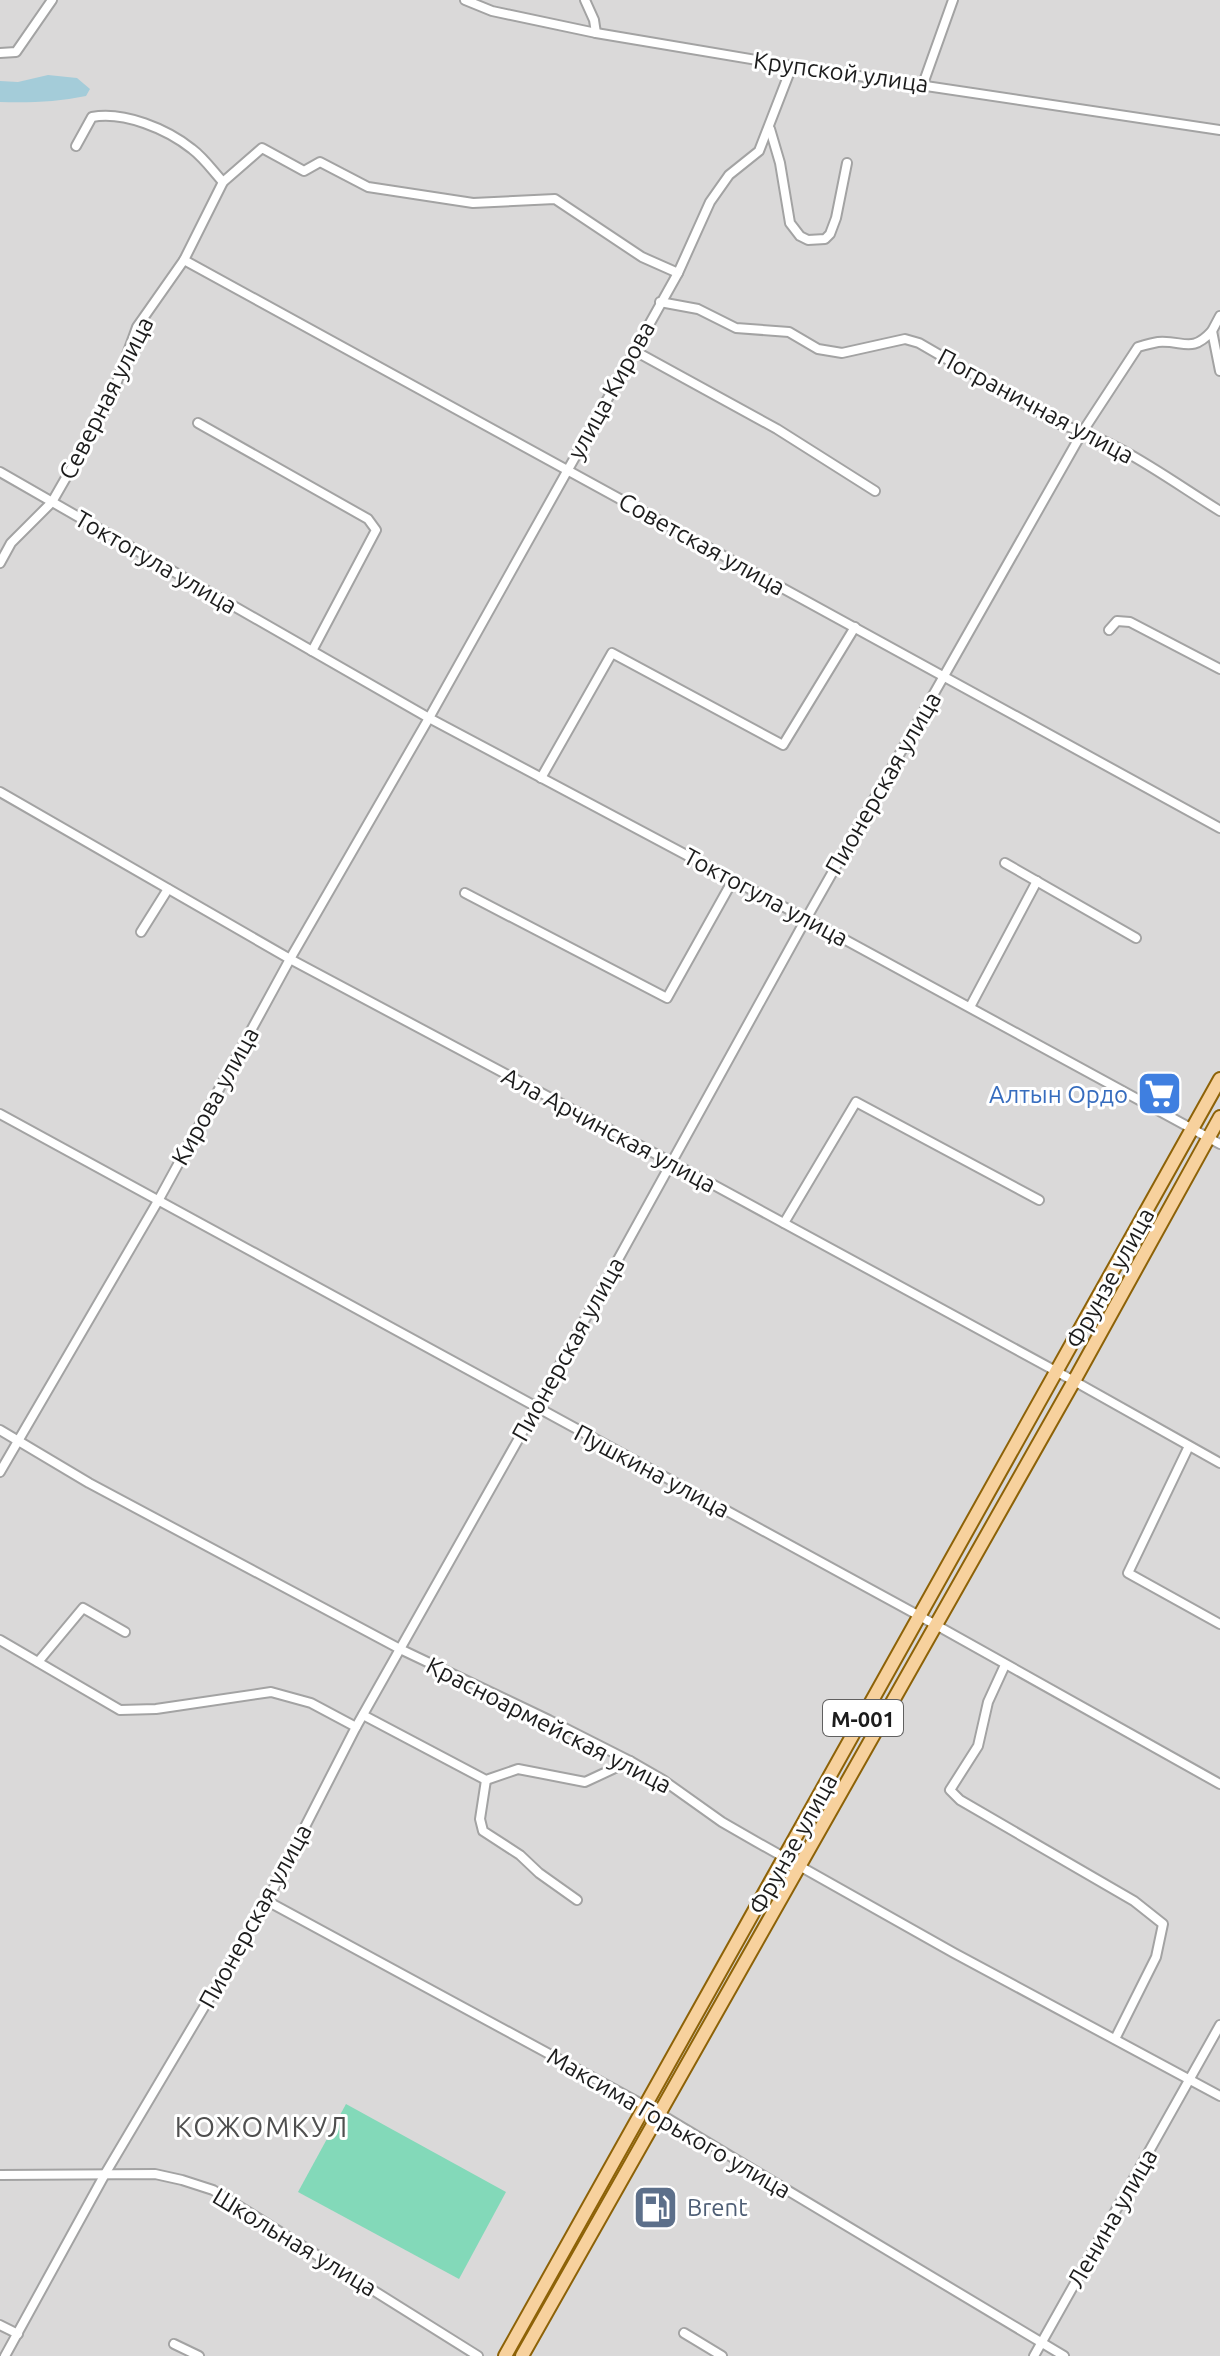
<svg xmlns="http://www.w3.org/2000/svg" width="1220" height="2356" viewBox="0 0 1220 2356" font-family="Ubuntu,sans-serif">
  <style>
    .residential { fill: #dad9d9 }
    .pitch { fill: #83d9b9 }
    .water { fill: #a4ccd9 }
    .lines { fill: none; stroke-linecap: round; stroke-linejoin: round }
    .street-casing { stroke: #a3a3a3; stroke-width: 12 }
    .primary-casing { stroke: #8d6207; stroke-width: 16 }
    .street { stroke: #fff; stroke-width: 8 }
    .primary { stroke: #f7d19d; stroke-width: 12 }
    .labels { text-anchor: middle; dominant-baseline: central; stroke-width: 6; stroke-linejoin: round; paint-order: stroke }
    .shield { fill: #fff; stroke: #606060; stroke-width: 2 }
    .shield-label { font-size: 22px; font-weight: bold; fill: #1c1c1c }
    .street-label { font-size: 24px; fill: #1c1c1c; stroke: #fff }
    .shop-label { font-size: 24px; fill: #366cbe; stroke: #fff; text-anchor: end }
    .service-label { font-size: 24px; fill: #4e5e75; stroke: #fff; text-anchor: start }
    .quarter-label { font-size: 28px; letter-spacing: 2px; fill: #4f4f4f; stroke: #fff }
  </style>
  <rect width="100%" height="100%" fill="#ede9e2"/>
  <rect class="residential" x="0" y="0" width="1220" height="2356"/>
  <path class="pitch" d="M 346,2104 L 506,2192 L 459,2279 L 298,2192 Z"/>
  <path class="water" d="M 48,75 L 77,78 L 90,89 L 86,96 C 57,102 29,103 0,102 L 0,81 L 18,82 Z"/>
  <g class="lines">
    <defs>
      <g id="street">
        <path d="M 465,0 L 492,11 L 596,33 L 792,66 L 1220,130"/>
        <path d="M 585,0 L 594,20 L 596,33"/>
        <path d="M 0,53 L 16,52 L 52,0"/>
        <path d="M 923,84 L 953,0"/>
        <path d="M 770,129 L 780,163 L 790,223 L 800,236 L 808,240 L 825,239 L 830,234 L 836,218 L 847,163"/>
        <path d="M 76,146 L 92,117 C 124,111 167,129 192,149 C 204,158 213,171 223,182"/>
        <path d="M 184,260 L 1220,828"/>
        <path d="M 660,302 L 698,309 L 736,328 L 789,332 L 818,349 L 842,353 L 905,339 L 919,343 L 1059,424 C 1118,440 1168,479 1220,511"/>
        <path d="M 1220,316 L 1212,331 L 1220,371"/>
        <path d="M 633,350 L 777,429 L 875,491"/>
        <path d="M 198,423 L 368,519 L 376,530 L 312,651"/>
        <path d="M 0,472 L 429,718 L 829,931 L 1220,1144"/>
        <path d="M 0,563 L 11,543 L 52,502 L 110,401 L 137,327 L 184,260 L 223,182 L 262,148 L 304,171 L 320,162 L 368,187 L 473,203 L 555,199 L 642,257 L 678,273"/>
        <path d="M 1109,630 L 1117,621 L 1130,622 L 1220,669"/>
        <path d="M 541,778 L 612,653 L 783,745 L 855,627"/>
        <path d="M 0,792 L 290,959 L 712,1184 L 1074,1381 L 1220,1463"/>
        <path d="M 1005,863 L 1136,938"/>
        <path d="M 465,893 L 667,998 L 733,880"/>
        <path d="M 141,932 L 168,889"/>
        <path d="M 970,1007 L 1037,881"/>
        <path d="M 0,1114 L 936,1625 L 1220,1784"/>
        <path d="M 784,1223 L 856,1102 L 1039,1200"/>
        <path d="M 0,1430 L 89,1483 L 400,1649 L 549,1720 L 630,1761 L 663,1780 L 722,1822 L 755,1841 L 954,1953 L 1220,2096"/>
        <path d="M 1189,1446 L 1128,1573 L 1220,1624"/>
        <path d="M 0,1472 L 158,1201 L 290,959 L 429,718 L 678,273 L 710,202 L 729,175 L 759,151 L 792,66"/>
        <path d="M 0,1640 L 120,1710 L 156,1709 L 271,1692 L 311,1703 L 356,1727"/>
        <path d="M 38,1662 L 83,1608 L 125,1632"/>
        <path d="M 1005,1665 L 988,1702 L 978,1746 L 950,1790 L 960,1800 L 1134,1901 L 1163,1924 L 1156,1957 L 1115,2039"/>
        <path d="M 363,1715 L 486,1780 L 518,1769 L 585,1782 L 630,1761"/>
        <path d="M 486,1780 L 480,1819 L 483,1831 L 520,1855 L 539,1873 L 577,1900"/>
        <path d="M 267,1901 L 660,2114 L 1064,2356"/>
        <path d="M 0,2175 L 155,2174 L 182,2180 L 213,2190 L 478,2356"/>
        <path d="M 0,2325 L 18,2334"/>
        <path d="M 684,2333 L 722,2356"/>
        <path d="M 174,2344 L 199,2356"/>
        <path d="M 5,2356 L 105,2174 L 267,1901 L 356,1727 L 536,1408 L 806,919 L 1083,431 L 1138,347 C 1145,345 1152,343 1158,342 C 1184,340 1191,354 1212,331"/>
        <path d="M 1034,2356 L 1220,2025"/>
      </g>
      <g id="primary">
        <path d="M 505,2356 L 1220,1079"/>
        <path d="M 522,2356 L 1074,1381 L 1220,1117"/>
      </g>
    </defs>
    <use href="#street" class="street-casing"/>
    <use href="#primary" class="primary-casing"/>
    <use href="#street" class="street"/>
    <use href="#primary" class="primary"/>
  </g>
  <defs>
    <symbol id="supermarket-square" viewBox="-11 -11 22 22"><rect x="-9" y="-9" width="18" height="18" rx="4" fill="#3f7fe0" stroke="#fff"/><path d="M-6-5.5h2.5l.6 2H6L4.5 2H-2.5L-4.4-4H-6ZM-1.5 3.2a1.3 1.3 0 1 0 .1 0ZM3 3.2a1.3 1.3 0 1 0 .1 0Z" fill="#fff"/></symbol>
    <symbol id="fuel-square" viewBox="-11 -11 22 22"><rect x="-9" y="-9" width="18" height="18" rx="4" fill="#5c6f8a" stroke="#fff"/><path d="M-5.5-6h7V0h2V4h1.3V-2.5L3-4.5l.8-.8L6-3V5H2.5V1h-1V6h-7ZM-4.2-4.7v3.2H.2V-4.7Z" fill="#fff"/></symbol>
  </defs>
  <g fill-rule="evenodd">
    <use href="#supermarket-square" x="1134" y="1068" width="51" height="51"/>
    <use href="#fuel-square" x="630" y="2182" width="51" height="51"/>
  </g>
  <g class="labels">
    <rect class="shield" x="823" y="1700" width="80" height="36" rx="6"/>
    <g class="shield-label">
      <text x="863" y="1718">M-001</text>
    </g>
    <g class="street-label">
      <text transform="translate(841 72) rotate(8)">Крупской улица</text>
      <text transform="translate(611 390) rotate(-61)">улица Кирова</text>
      <text transform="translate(106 398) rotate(-63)">Северная улица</text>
      <text transform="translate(1036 406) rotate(28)">Пограничная улица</text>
      <text transform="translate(702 544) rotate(29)">Советская улица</text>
      <text transform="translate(156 562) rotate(30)">Токтогула улица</text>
      <text transform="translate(883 783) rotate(-60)">Пионерская улица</text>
      <text transform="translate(766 897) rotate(28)">Токтогула улица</text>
      <text transform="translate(215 1096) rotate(-61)">Кирова улица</text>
      <text transform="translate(609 1130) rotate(28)">Ала Арчинская улица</text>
      <text transform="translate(1110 1278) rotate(-61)">Фрунзе улица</text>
      <text transform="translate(568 1349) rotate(-61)">Пионерская улица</text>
      <text transform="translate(652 1471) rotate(28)">Пушкина улица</text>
      <text transform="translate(549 1725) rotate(27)">Красноармейская улица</text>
      <text transform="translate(793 1844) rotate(-61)">Фрунзе улица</text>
      <text transform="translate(255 1916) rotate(-61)">Пионерская улица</text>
      <text transform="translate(669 2123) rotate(30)">Максима Горького улица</text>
      <text transform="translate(1112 2218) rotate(-60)">Ленина улица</text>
      <text transform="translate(295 2242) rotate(31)">Школьная улица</text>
    </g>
    <g class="shop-label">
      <text x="1128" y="1094">Алтын Ордо</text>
    </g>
    <g class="service-label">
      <text x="687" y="2207">Brent</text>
    </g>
    <g class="quarter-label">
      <text x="262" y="2126">КОЖОМКУЛ</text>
    </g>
  </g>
</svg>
